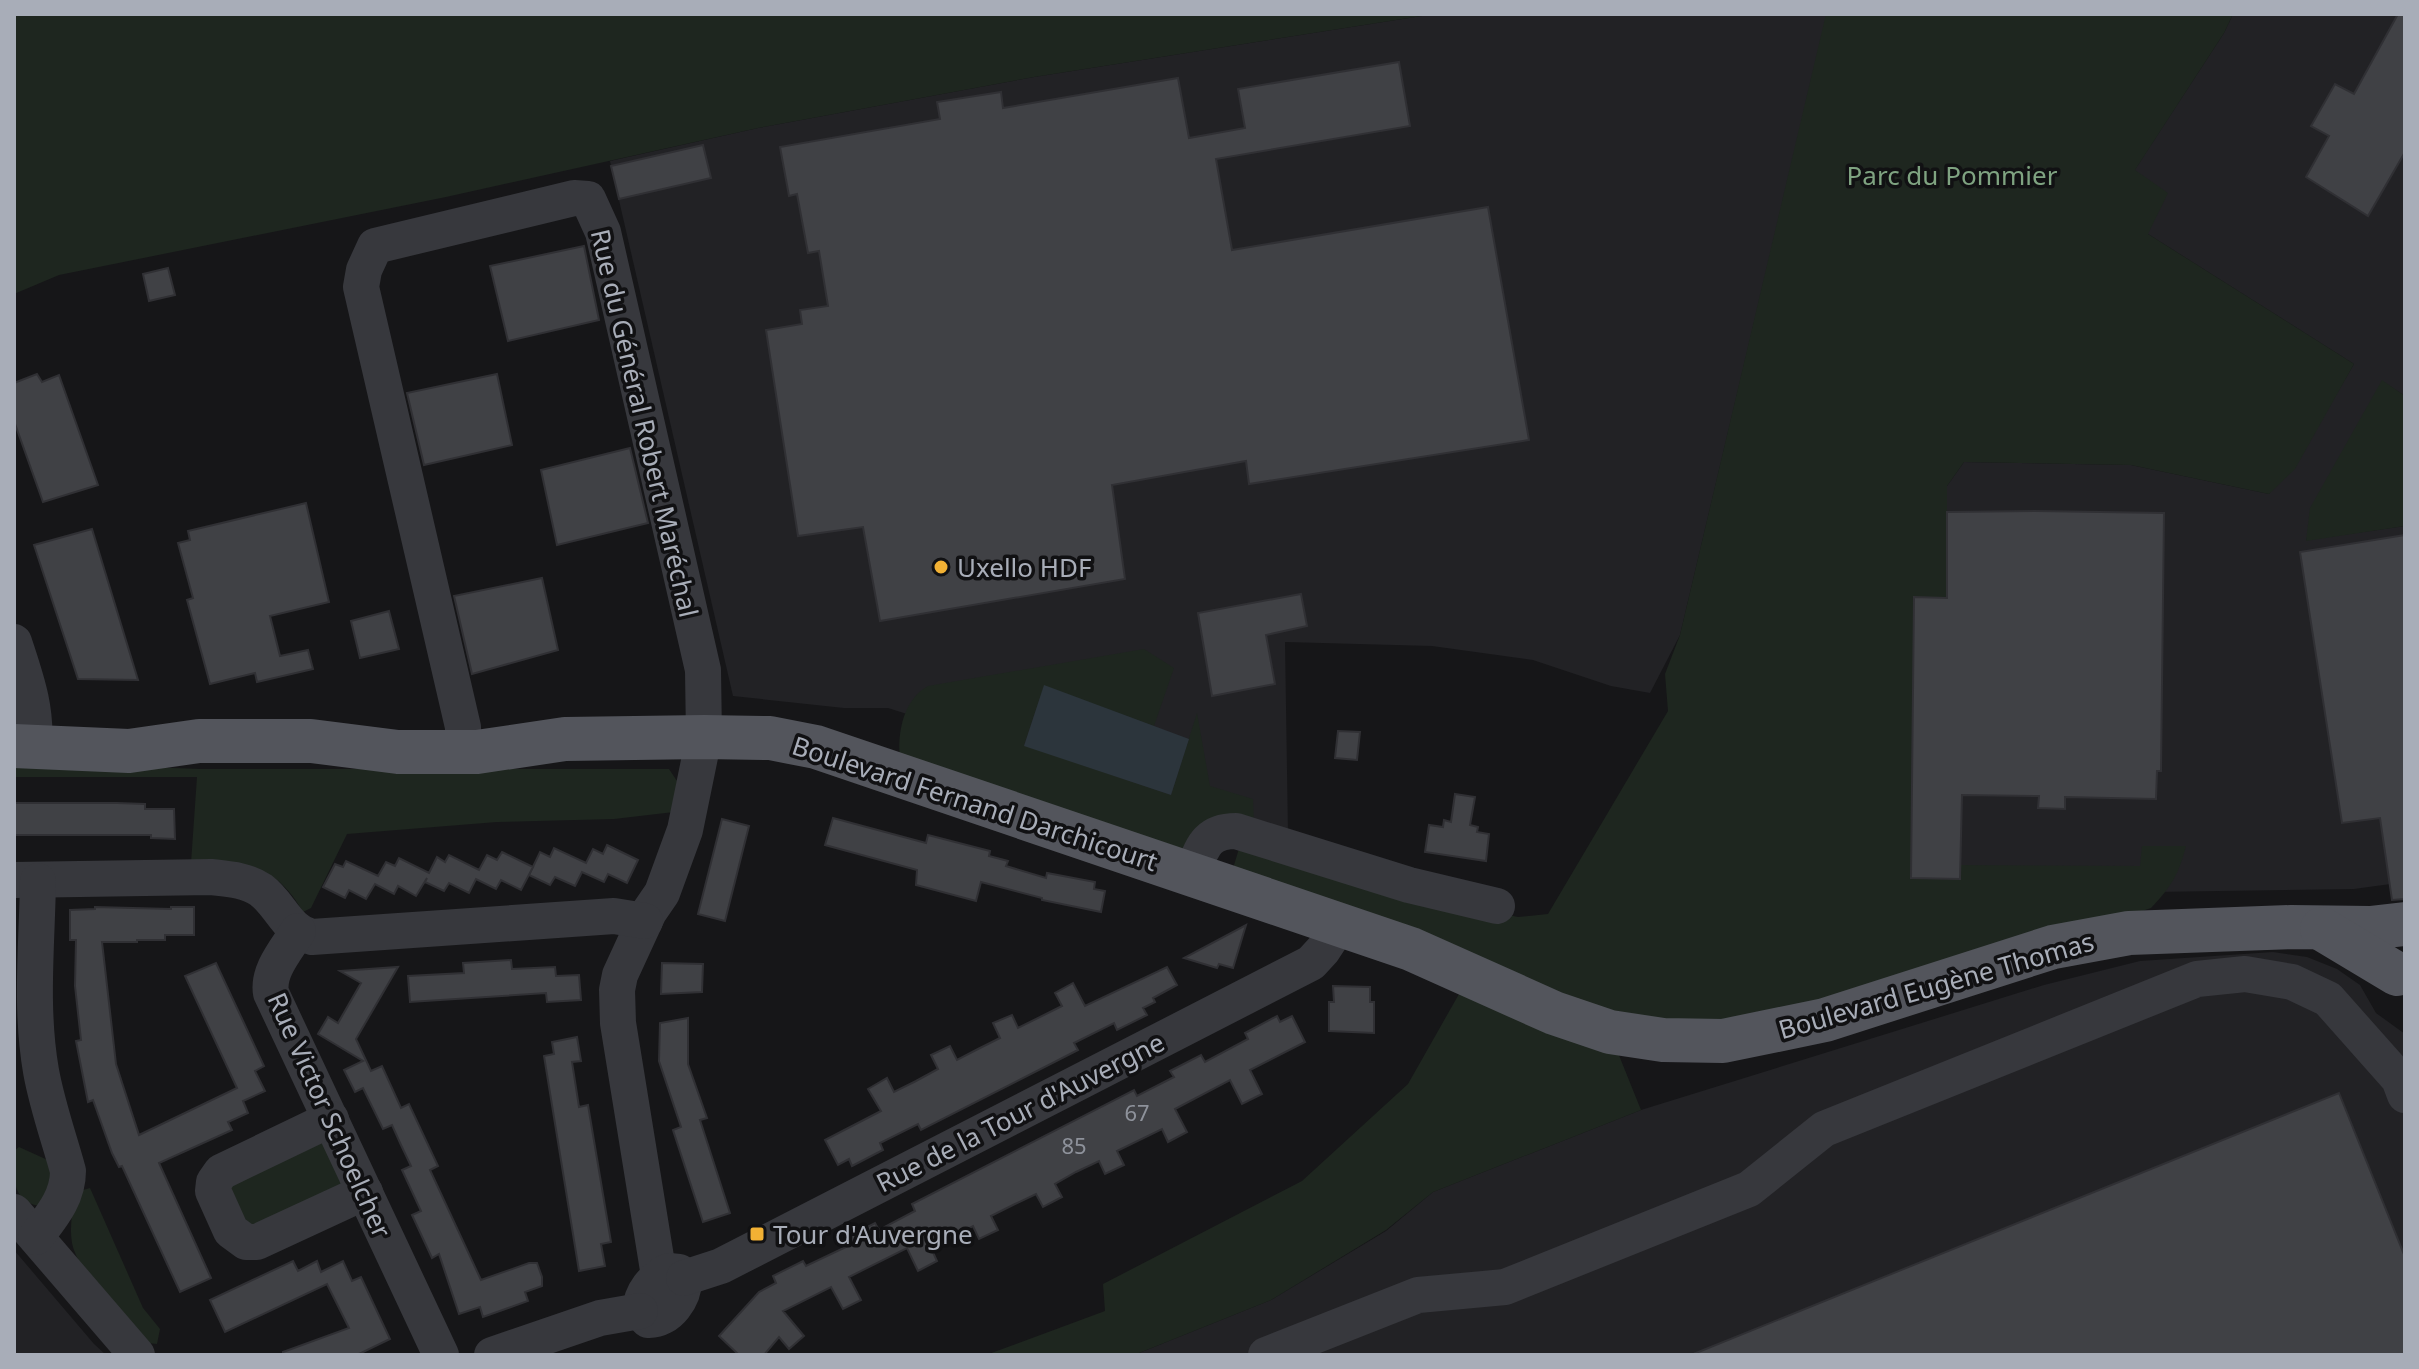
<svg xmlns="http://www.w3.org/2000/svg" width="2419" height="1369" viewBox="0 0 2419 1369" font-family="'Noto Sans',sans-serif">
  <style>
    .built { fill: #222225 }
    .green { fill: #1e261f }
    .water { fill: #2c353c }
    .building { fill: #404145; stroke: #303034; stroke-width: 2 }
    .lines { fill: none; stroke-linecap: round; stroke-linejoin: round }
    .minor { stroke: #37383d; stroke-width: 36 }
    .major { stroke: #53555c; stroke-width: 44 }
    .poi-dot { fill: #f2b134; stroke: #111113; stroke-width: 3 }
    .labels { text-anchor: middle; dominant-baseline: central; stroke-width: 7; stroke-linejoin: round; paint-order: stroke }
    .number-label { font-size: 22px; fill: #8e929b }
    .park-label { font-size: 26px; fill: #7fa381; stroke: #111113 }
    .street-label { font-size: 26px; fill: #a8adb8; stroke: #111113 }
    .poi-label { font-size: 26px; fill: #a8adb8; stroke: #111113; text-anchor: start }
  </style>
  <rect width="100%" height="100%" fill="#161618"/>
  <g class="built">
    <path d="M 1434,14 L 1827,14 L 1680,635 L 1650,693 L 1611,686 L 1533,660 L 1432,646 L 1285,642 L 1288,834 L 888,708 L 844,708 L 733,696 L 610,161 L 758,128 L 1034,77 Z"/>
    <path d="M 2233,14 L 2405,14 L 2405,396 L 2382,381 L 2306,540 L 2405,526 L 2405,882 L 2354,889 L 1872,896 L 1876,586 L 1964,462 L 2131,465 L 2269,494 L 2326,412 L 2354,364 L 2148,234 L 2134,171 L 2224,33 Z"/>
    <path d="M 2273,952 L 2307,957 L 2337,969 L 2360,985 L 2376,1013 L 2405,1034 L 2405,1355 L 1134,1355 L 1271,1300 L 1386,1231 L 1433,1192 L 1641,1110 L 2044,985 L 2140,961 Z"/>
    <path d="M 14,1250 L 94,1344 L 106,1355 L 14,1355 Z"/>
  </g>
  <g class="green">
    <path d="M 14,14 L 1434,14 L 1034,77 L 758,128 L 446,197 L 59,275 L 14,294 Z"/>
    <path d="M 1826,14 L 2233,14 L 2224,33 L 2135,170 L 2168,193 L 2148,234 L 2354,364 L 2295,469 L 2269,494 L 2131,465 L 1964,462 L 1947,486 L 1947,598 L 1914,598 L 1911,878 L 1960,879 L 1960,865 L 2140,866 L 2142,846 L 2186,846 C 2179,874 2171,887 2151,908 L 1869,1005 L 1610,1033 L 1641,1110 L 1433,1192 L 1386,1230 L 1271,1300 L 1134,1355 L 986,1355 L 1105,1311 L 1103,1284 L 1302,1181 L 1408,1084 L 1459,994 L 1231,875 L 1241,842 L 1475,908 L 1518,917 L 1548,914 L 1668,711 L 1665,674 L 1680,635 Z"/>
    <path d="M 2382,380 L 2405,396 L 2405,526 L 2306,541 L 2310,508 Z"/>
    <path d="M 1144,649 L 1174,668 L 1154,726 L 1044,686 L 1024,745 L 1171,795 L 1197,713 L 1210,786 L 1253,799 L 1254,824 L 1182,856 L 900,761 C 897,733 903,700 928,686 Z"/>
    <path d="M 14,762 L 200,769 L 669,769 L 677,781 L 674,812 L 614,819 L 497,822 L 347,834 L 311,908 L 303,912 C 273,860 245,866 191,863 L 197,777 L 14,777 Z"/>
    <path d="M 327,1131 L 352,1187 L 253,1234 L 224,1181 Z"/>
    <path d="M 19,1147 L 52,1162 L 54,1176 L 39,1206 C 10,1200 14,1175 14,1151 Z"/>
    <path d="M 90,1188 L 143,1308 L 160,1329 L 157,1344 L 148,1343 C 126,1318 78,1274 72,1243 C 69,1225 73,1209 76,1192 Z"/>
  </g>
  <path class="water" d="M 1044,685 L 1189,739 L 1171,795 L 1024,746 Z"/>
  <g class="building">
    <path d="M 2398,14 L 2405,14 L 2405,152 L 2368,216 L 2306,177 L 2329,136 L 2311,126 L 2335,84 L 2354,94 Z"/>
    <path d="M 1399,62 L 1410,126 L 1216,159 L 1232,250 L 1488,207 L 1529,440 L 1249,484 L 1246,461 L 1112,485 L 1125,579 L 880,621 L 863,527 L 798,536 L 766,330 L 802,324 L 800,310 L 828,306 L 819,251 L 808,253 L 797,194 L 789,196 L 780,147 L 940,119 L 937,102 L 1001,92 L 1003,108 L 1178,78 L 1189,138 L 1245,128 L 1238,89 Z"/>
    <path d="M 703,145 L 711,178 L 619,199 L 611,166 Z"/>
    <path d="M 584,246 L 599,320 L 508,341 L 490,266 Z"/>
    <path d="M 168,268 L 175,295 L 149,301 L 143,274 Z"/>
    <path d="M 37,374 L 42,382 L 59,375 L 98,485 L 43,502 L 14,421 L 14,383 Z"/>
    <path d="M 497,374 L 512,445 L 424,465 L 407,393 Z"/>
    <path d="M 630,448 L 648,523 L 557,545 L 541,470 Z"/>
    <path d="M 306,503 L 329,602 L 270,616 L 280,656 L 308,650 L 313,669 L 257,682 L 255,673 L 210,684 L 187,600 L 193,598 L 178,543 L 190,540 L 188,531 Z"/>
    <path d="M 2036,511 L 2164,513 L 2161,771 L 2157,771 L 2156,799 L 2065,797 L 2065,809 L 2038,808 L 2039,796 L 1962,795 L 1960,879 L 1911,878 L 1914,597 L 1947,598 L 1947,512 Z"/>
    <path d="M 92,529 L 138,680 L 78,679 L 34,545 Z"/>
    <path d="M 2405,535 L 2405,899 L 2392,900 L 2380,818 L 2342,823 L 2300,552 Z"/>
    <path d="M 542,578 L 558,650 L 472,674 L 454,596 Z"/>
    <path d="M 1301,594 L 1307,626 L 1266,635 L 1275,684 L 1212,696 L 1198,613 Z"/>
    <path d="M 389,611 L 399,649 L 360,658 L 351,621 Z"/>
    <path d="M 1338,731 L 1360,732 L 1357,760 L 1335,758 Z"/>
    <path d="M 1455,794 L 1475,797 L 1470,825 L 1478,827 L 1477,832 L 1489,834 L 1486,861 L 1425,852 L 1429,825 L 1443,827 L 1444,820 L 1451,822 Z"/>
    <path d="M 14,803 L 117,803 L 145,804 L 145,809 L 174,809 L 175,839 L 151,838 L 151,835 L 14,835 Z"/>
    <path d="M 833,818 L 926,843 L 928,835 L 990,851 L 989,856 L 1008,861 L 1006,866 L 1046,878 L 1047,873 L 1095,882 L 1094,889 L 1105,891 L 1101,912 L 1042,900 L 1042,898 L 981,882 L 976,901 L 916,885 L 917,870 L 825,845 Z"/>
    <path d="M 722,819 L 749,826 L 725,921 L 698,914 Z"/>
    <path d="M 607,845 L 638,860 L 627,883 L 608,874 L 604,882 L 582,872 L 575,886 L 555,877 L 550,885 L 529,875 L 540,852 L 550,857 L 554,848 L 586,863 L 593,849 L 603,854 Z"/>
    <path d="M 502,852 L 533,867 L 521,890 L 501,880 L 496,889 L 476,879 L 469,893 L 449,883 L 444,891 L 425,882 L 427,878 L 416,896 L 398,886 L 394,894 L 375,884 L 366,899 L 349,890 L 345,898 L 323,887 L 335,864 L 343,867 L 346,861 L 378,876 L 386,862 L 395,866 L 399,858 L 429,873 L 437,857 L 445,862 L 449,855 L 479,870 L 487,855 L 497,860 Z"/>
    <path d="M 95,907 L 171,909 L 171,907 L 194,907 L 194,935 L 165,935 L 165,940 L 137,940 L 137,942 L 102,942 L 116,1064 L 139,1135 L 237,1088 L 185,976 L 216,963 L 264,1066 L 255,1071 L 265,1091 L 243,1101 L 248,1113 L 228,1122 L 232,1130 L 159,1163 L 211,1278 L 180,1292 L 122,1166 L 119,1167 L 112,1153 L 93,1100 L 88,1102 L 76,1041 L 81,1040 L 75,986 L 76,940 L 70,940 L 70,910 L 95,909 Z"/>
    <path d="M 1246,925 L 1233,968 L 1219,964 L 1217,968 L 1184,958 Z"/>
    <path d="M 511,960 L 512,969 L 555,967 L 556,976 L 579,975 L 581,1000 L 547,1002 L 546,993 L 410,1002 L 408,976 L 464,973 L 463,963 Z"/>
    <path d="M 662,963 L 703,964 L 702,992 L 661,994 Z"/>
    <path d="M 398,967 L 356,1039 L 371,1071 L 382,1066 L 401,1108 L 409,1104 L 438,1166 L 430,1170 L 481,1280 L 529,1263 L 537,1263 L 542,1277 L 542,1286 L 525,1292 L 528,1301 L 483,1317 L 480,1307 L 459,1314 L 439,1254 L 432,1258 L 412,1215 L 421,1211 L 402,1170 L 411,1166 L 401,1145 L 392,1125 L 383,1129 L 363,1088 L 355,1092 L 344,1070 L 363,1061 L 318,1034 L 328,1017 L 338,1023 L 361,983 L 340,971 Z"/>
    <path d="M 1167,967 L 1177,985 L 1153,998 L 1155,1002 L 1143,1008 L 1147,1015 L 1117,1030 L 1114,1023 L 1074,1043 L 1078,1050 L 921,1130 L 918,1124 L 880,1143 L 883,1150 L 852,1166 L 849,1159 L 838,1165 L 825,1140 L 881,1111 L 868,1089 L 887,1078 L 894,1092 L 916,1081 L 938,1069 L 931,1055 L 950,1046 L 957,1060 L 978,1049 L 1000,1038 L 993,1023 L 1012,1015 L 1018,1028 L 1062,1006 L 1055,993 L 1073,983 L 1085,1006 Z"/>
    <path d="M 1333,986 L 1370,987 L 1370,1002 L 1374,1002 L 1374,1033 L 1329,1031 L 1329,1002 L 1334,1002 Z"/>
    <path d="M 1277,1016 L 1280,1022 L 1292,1016 L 1305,1042 L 1250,1070 L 1262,1094 L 1242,1104 L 1230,1080 L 1175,1109 L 1187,1132 L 1168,1142 L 1162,1129 L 1117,1151 L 1124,1165 L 1105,1174 L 1099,1161 L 1076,1172 L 1055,1184 L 1062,1197 L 1043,1207 L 1036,1194 L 1013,1205 L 991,1216 L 998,1230 L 979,1239 L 973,1226 L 931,1248 L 937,1261 L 918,1271 L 907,1248 L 849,1277 L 861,1300 L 843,1309 L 831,1287 L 783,1311 L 804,1336 L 789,1349 L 779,1337 L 764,1355 L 739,1355 L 719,1336 L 759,1292 L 776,1283 L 773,1276 L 803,1261 L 806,1266 L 848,1246 L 844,1239 L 875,1223 L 879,1230 L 915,1211 L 912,1204 L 1134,1090 L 1137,1096 L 1174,1077 L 1170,1071 L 1201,1055 L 1205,1062 L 1248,1039 L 1245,1033 Z"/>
    <path d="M 688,1018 L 688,1064 L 707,1118 L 700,1120 L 730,1213 L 703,1222 L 673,1130 L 681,1127 L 659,1061 L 660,1023 Z"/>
    <path d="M 577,1037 L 581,1061 L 572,1062 L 579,1107 L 588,1105 L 611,1242 L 601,1244 L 605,1266 L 579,1271 L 544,1056 L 554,1054 L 552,1042 Z"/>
    <path d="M 2339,1093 L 2405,1257 L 2405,1355 L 1691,1355 Z"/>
    <path d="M 293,1261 L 298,1271 L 317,1261 L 321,1272 L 343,1261 L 352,1281 L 361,1277 L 390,1339 L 357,1355 L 283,1355 L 283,1352 L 349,1328 L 327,1284 L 225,1332 L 210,1300 Z"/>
  </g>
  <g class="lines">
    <g class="minor">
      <path d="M 14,642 C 26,679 37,708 34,747"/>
      <path d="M 463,752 L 463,727 L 361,287 L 364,270 L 375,246 L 574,198 L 588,199 L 603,232 L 703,670 L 704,737 L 685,830 L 662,893 L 649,912 L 620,975 L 617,990 L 618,1023 L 659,1276"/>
      <path d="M 1192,873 C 1202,849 1205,831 1236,831 L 1409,885 L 1497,906"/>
      <path d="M 14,880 L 211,877 C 229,879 246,880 261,890 C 281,905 287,931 312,937 L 614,916 L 645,921"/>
      <path d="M 298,931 C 287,949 267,971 271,993 L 441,1355"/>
      <path d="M 331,1119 L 221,1172 L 214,1182 L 213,1191 L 231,1231 L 246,1242 L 257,1242 L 365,1192"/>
      <path d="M 14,1212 L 137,1355"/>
      <path d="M 36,1237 C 51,1217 68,1198 68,1171 C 59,1138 47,1105 41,1071 C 30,1008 37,944 38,881"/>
      <path d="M 669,1271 L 679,1272 L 684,1278 C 685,1297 669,1321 648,1320 L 640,1311 C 641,1293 653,1278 669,1271 Z"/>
      <path d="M 684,1278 L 721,1266 L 1311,963 L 1323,950 L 1340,924"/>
      <path d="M 492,1355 L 600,1318 L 640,1311"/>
      <path d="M 1266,1355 L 1418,1295 L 1505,1287 L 1749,1189 L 1824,1129 L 2197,979 L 2245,974 L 2292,982 L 2328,999 L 2399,1079 L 2405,1095"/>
    </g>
    <g class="major">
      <path d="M 14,746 L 129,751 L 199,741 L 311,741 L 398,752 L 477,752 L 565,739 L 704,737 L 770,738 L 816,747 L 1411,949 L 1554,1013 L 1610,1032 L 1663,1040 L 1723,1041 L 1825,1020 L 2053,947 L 2129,933 L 2291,927 L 2370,928 L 2405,924"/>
      <path d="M 2322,929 L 2397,974"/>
    </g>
  </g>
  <g class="poi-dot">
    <circle cx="941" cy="567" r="8"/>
    <rect x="749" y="1226" width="16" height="16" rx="4"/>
  </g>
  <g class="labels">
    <g class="number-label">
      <text x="1137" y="1112">67</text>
      <text x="1074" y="1145">85</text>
    </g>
    <g class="park-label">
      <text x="1952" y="175">Parc du Pommier</text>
    </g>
    <g class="street-label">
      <text transform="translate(645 423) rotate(77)">Rue du Général Robert Maréchal</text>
      <text transform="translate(975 803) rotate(18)">Boulevard Fernand Darchicourt</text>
      <text transform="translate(1936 985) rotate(-16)">Boulevard Eugène Thomas</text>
      <text transform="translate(1020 1112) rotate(-27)">Rue de la Tour d'Auvergne</text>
      <text transform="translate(330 1115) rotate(66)">Rue Victor Schoelcher</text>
    </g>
    <g class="poi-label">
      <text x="957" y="567">Uxello HDF</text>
      <text x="773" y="1234">Tour d'Auvergne</text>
    </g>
  </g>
  <rect width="2419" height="1369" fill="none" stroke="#a8adb8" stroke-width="32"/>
</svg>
